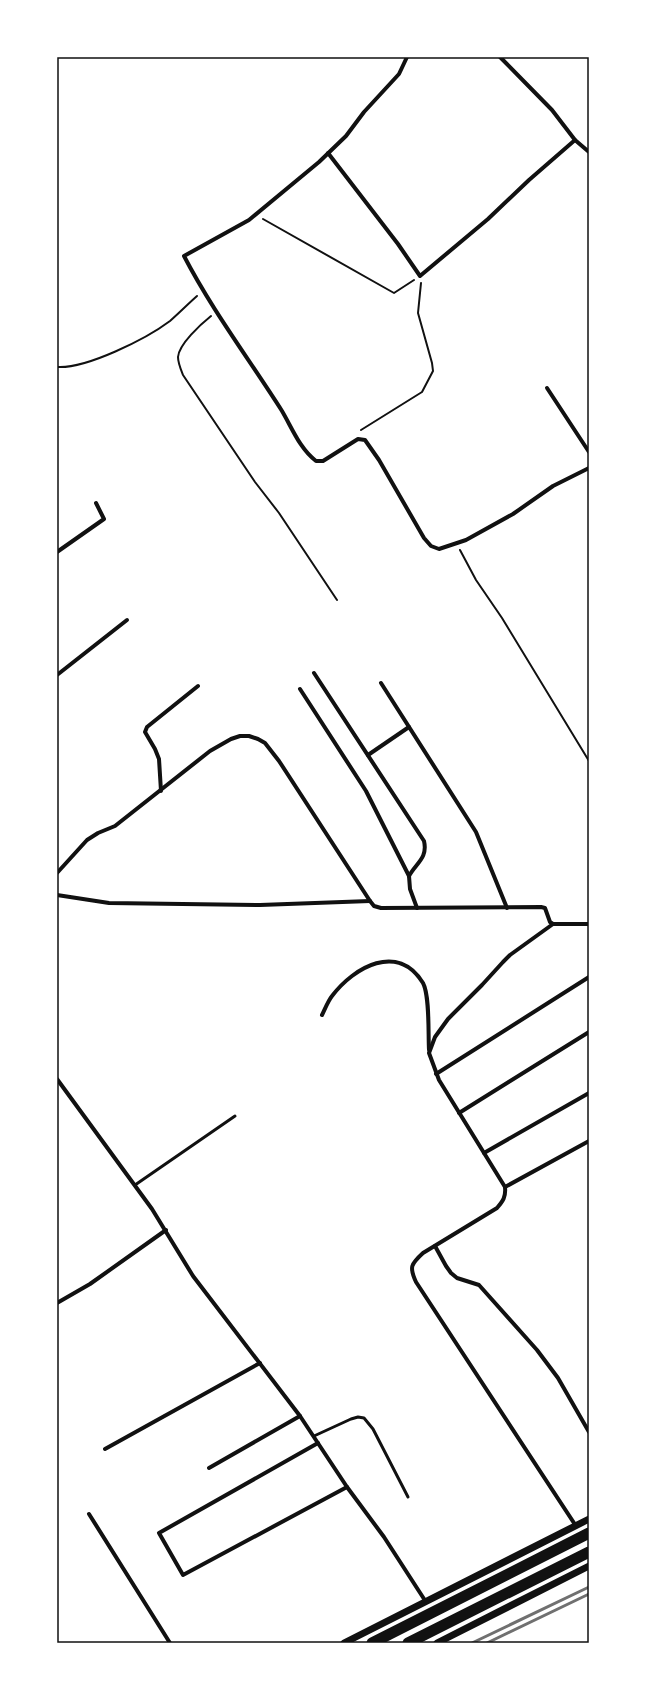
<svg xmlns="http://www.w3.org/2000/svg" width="646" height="1700" viewBox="0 0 646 1700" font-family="Spectral,serif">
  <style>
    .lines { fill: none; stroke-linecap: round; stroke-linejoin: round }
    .path { stroke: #111; stroke-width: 2 }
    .service { stroke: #111; stroke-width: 3 }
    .minor { stroke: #111; stroke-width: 4 }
    .tertiary { stroke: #111; stroke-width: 7 }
    .trunk { stroke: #111; stroke-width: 11 }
    .rail { stroke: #707070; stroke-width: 3 }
    .neatline { fill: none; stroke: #111; stroke-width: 1.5 }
  </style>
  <rect width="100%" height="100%" fill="#fff"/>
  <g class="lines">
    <g class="path">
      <path d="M 263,219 L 394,293 L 414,280"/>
      <path d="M 211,316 C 201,324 179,344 178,357 C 178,363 181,370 183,375 L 255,482 L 279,513 L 337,600"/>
      <path d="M 57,367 C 86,369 146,339 170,321 C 179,313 188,304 197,296"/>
      <path d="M 361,430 L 422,392 L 433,371 L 432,363 L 418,313 L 421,283"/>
      <path d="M 460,550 L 476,580 L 502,618 L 589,761"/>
    </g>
    <g class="service">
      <path d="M 135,1185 L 235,1116"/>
      <path d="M 314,1436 L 351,1419 L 358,1417 L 364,1418 L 373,1429 L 408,1497"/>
    </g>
    <g class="minor">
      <path d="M 407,57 L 399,74 L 364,112 L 346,136 L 319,162 L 249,220 L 184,256 C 212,310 249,359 282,411 C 292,428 300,449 316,461 L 323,461 L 358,439 L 365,440 L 379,460 L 424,538 L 431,546 L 439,549 L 466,540 L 513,514 L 553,486 L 589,468"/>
      <path d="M 500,57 L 552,110 L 575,140 L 589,152"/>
      <path d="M 328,153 L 398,244 L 420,276 L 488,219 L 529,180 L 575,140"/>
      <path d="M 547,388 L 589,452"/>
      <path d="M 57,552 L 104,519 L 96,503"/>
      <path d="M 314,673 L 424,841 C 428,858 416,863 409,876 L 410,889 L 417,908"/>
      <path d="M 57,675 L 127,620"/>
      <path d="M 381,683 L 476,832 L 507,908"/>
      <path d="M 300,689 L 366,791 L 409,876"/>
      <path d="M 368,755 L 409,727"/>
      <path d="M 161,791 L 159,759 L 155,749 L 145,732 L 147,727 L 198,686"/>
      <path d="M 57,873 L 87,840 L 98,833 L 115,826 L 210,751 L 231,739 L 240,736 L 249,736 L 258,739 L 265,743 L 279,761 L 370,901 L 374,906 L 381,908 L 541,907 L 545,908 L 550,922 L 553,924 L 589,924"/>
      <path d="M 57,895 L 109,903 L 260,905 L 370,901"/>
      <path d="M 553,924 L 510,955 L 503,962 L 482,985 L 448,1019 L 435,1037 L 429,1053 L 439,1080 L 505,1187 C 506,1197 503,1201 497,1208 L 423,1253 C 411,1264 409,1267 416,1282 L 576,1526"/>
      <path d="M 322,1015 C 325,1009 328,1001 332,996 C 354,967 398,942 423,983 C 430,996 428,1034 429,1050"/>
      <path d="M 436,1074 L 589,977"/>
      <path d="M 57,1079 L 152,1209 L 193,1276 L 300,1416 L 347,1487 L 384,1537 L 426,1602"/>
      <path d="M 459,1113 L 589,1032"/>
      <path d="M 484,1153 L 589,1093"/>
      <path d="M 505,1187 L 589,1141"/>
      <path d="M 435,1246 L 446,1266 L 451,1273 L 457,1278 L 479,1285 L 537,1350 L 558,1378 L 589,1432"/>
      <path d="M 57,1303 L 90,1284 L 166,1230"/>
      <path d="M 318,1443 L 159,1533 L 183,1575 L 347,1487"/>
      <path d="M 105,1449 L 260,1363"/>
      <path d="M 209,1468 L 300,1416"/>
      <path d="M 89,1514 L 170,1643"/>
    </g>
    <g class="tertiary">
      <path d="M 344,1643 L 589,1519"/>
      <path d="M 437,1643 L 589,1566"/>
    </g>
    <g class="trunk">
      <path d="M 372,1643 L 589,1533"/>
      <path d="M 408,1643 L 589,1552"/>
    </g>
    <g class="rail">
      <path d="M 472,1643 L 589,1587"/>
      <path d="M 487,1643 L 589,1594"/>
    </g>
  </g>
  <rect width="646" height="1700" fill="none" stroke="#ffffff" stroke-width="116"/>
  <rect x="58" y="58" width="530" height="1584" class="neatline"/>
</svg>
